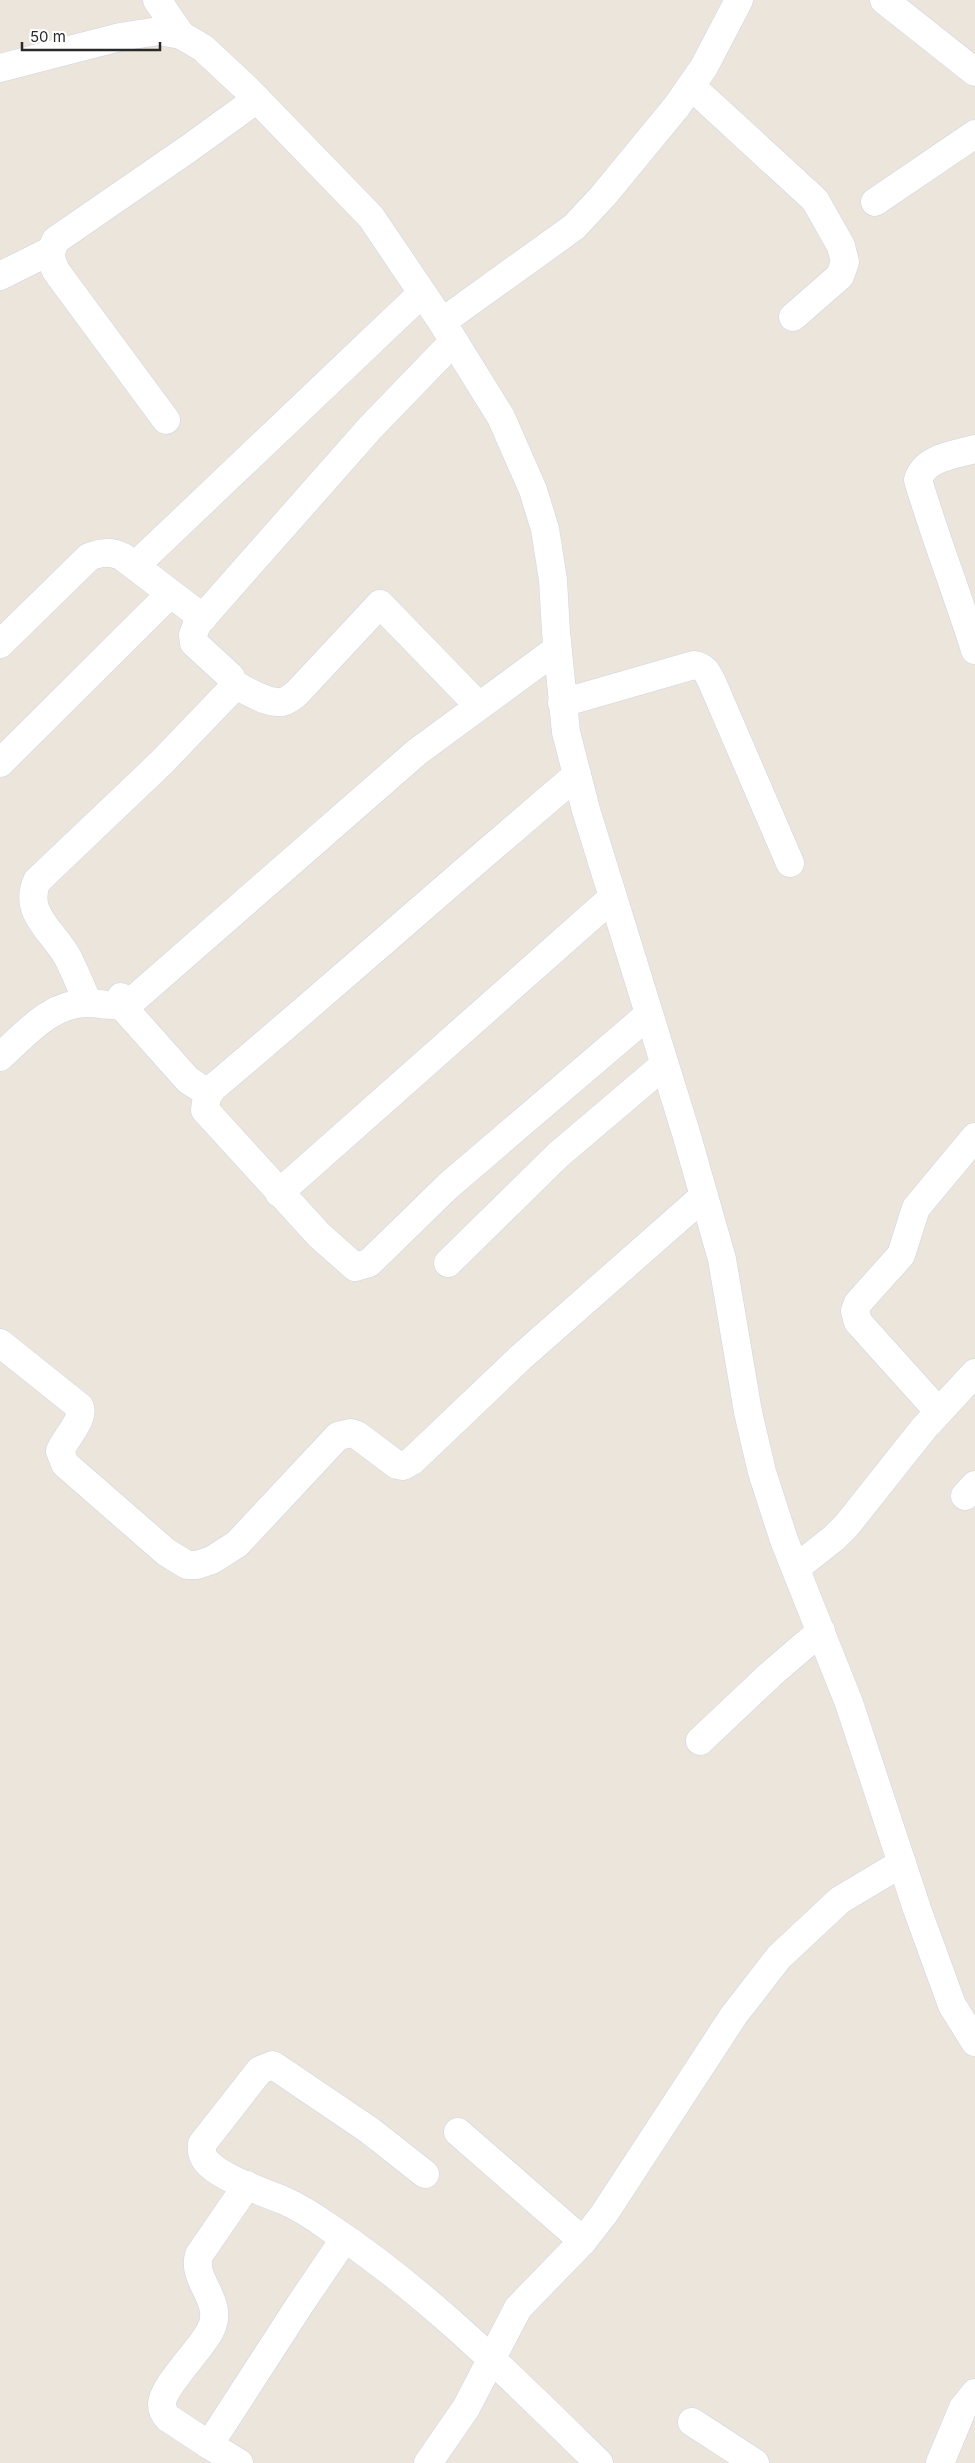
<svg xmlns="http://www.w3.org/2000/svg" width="975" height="2463" viewBox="0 0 975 2463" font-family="Inter,sans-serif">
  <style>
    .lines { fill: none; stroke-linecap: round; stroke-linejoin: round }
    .minor-casing { stroke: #d0d3e3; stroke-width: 29 }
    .minor { stroke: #fff; stroke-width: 28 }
  </style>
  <rect width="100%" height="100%" fill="#ece5db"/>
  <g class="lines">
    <defs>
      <g id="minor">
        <path d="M 157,0 L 181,35"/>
        <path d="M 884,0 L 975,72"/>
        <path d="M 0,68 L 120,37 L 159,31 L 181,35 L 203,48 L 246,88 L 371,217 L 442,322 L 501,417 L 533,490 L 545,529 L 553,580 L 556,632 L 566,732 L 586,810 L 686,1133 L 722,1259 L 748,1412 L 762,1472 L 784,1540 L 849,1703 L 917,1909 L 952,2005 L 975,2042"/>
        <path d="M 691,86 L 815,200 L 841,246 L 845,262 L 840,276 L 793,317"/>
        <path d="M 875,202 L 975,134"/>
        <path d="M 0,276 L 50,251"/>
        <path d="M 442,322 L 574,227 L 603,196 L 677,106 L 704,67 L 739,0"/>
        <path d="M 166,420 L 56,271 C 50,258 49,253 56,240 L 188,149 L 257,99"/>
        <path d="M 975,449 C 955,455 925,457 918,480 C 935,537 957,593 975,650"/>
        <path d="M 135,566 L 421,294"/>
        <path d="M 0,644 L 89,557 C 102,552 110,551 123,557 L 203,618"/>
        <path d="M 233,684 C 246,690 264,702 278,702 C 285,703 290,698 296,694 L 380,604 L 479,706"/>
        <path d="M 562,703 L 694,665 C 705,667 707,672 712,682 L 790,863"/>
        <path d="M 0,763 L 170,594"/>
        <path d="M 577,775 C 455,878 335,985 213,1088 L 207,1096 L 205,1110 L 319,1235 L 355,1267 L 369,1263 L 448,1186 L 648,1015"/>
        <path d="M 121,997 L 122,1006 L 188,1080 L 205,1091 L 207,1096"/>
        <path d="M 88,1003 C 82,989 76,974 69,960 C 56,933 22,914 37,881 L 163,761 L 231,690 L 233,684 L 231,677 L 194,643 L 193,635 L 197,624 L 370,428 L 454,341"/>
        <path d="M 0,1057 C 26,1034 49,1004 87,1003 C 103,1003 116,1009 132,1001 L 417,752 L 557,649"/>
        <path d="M 279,1193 L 612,898"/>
        <path d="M 448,1263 L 558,1155 L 664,1065"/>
        <path d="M 0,1343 L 80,1407 C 84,1420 66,1437 60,1451 L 65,1464 L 166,1552 L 187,1565 L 197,1565 L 212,1560 L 237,1544 L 338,1436 L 351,1433 L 357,1435 L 397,1465 L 403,1466 L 412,1461 L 520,1358 L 704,1196"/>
        <path d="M 939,1412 L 858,1322 L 855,1311 L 858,1303 L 901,1255 L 916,1208 L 975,1137"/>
        <path d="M 965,1496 L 975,1485"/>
        <path d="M 796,1568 L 834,1538 L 847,1525 L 924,1428 L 975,1373"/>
        <path d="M 700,1741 L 771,1674 L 821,1631"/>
        <path d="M 458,2132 L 583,2241"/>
        <path d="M 425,2174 L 369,2130 L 273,2065 L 260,2070 L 202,2144 C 201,2153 203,2159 210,2165 C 226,2180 264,2192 285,2201 C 301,2208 316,2218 330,2228 C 428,2293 515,2381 599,2463"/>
        <path d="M 692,2422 L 755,2463"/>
        <path d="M 209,2445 L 168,2418 C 164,2414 162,2410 162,2404 C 162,2387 201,2349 210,2331 C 226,2301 191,2282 199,2255 L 247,2185"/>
        <path d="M 239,2463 L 209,2445 L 299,2306 L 345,2238"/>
        <path d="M 428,2463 L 466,2408 L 518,2308 L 583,2241 L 604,2214 L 734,2015 L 779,1957 L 840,1900 L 902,1863"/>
        <path d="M 940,2463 L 963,2408 L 975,2393"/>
      </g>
    </defs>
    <use href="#minor" class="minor-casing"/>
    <use href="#minor" class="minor"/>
  </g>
  <path d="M22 42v8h138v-8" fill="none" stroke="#292929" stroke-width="2.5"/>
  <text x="30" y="42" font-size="15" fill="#292929" stroke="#ffffff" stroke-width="4" paint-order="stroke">50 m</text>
</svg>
